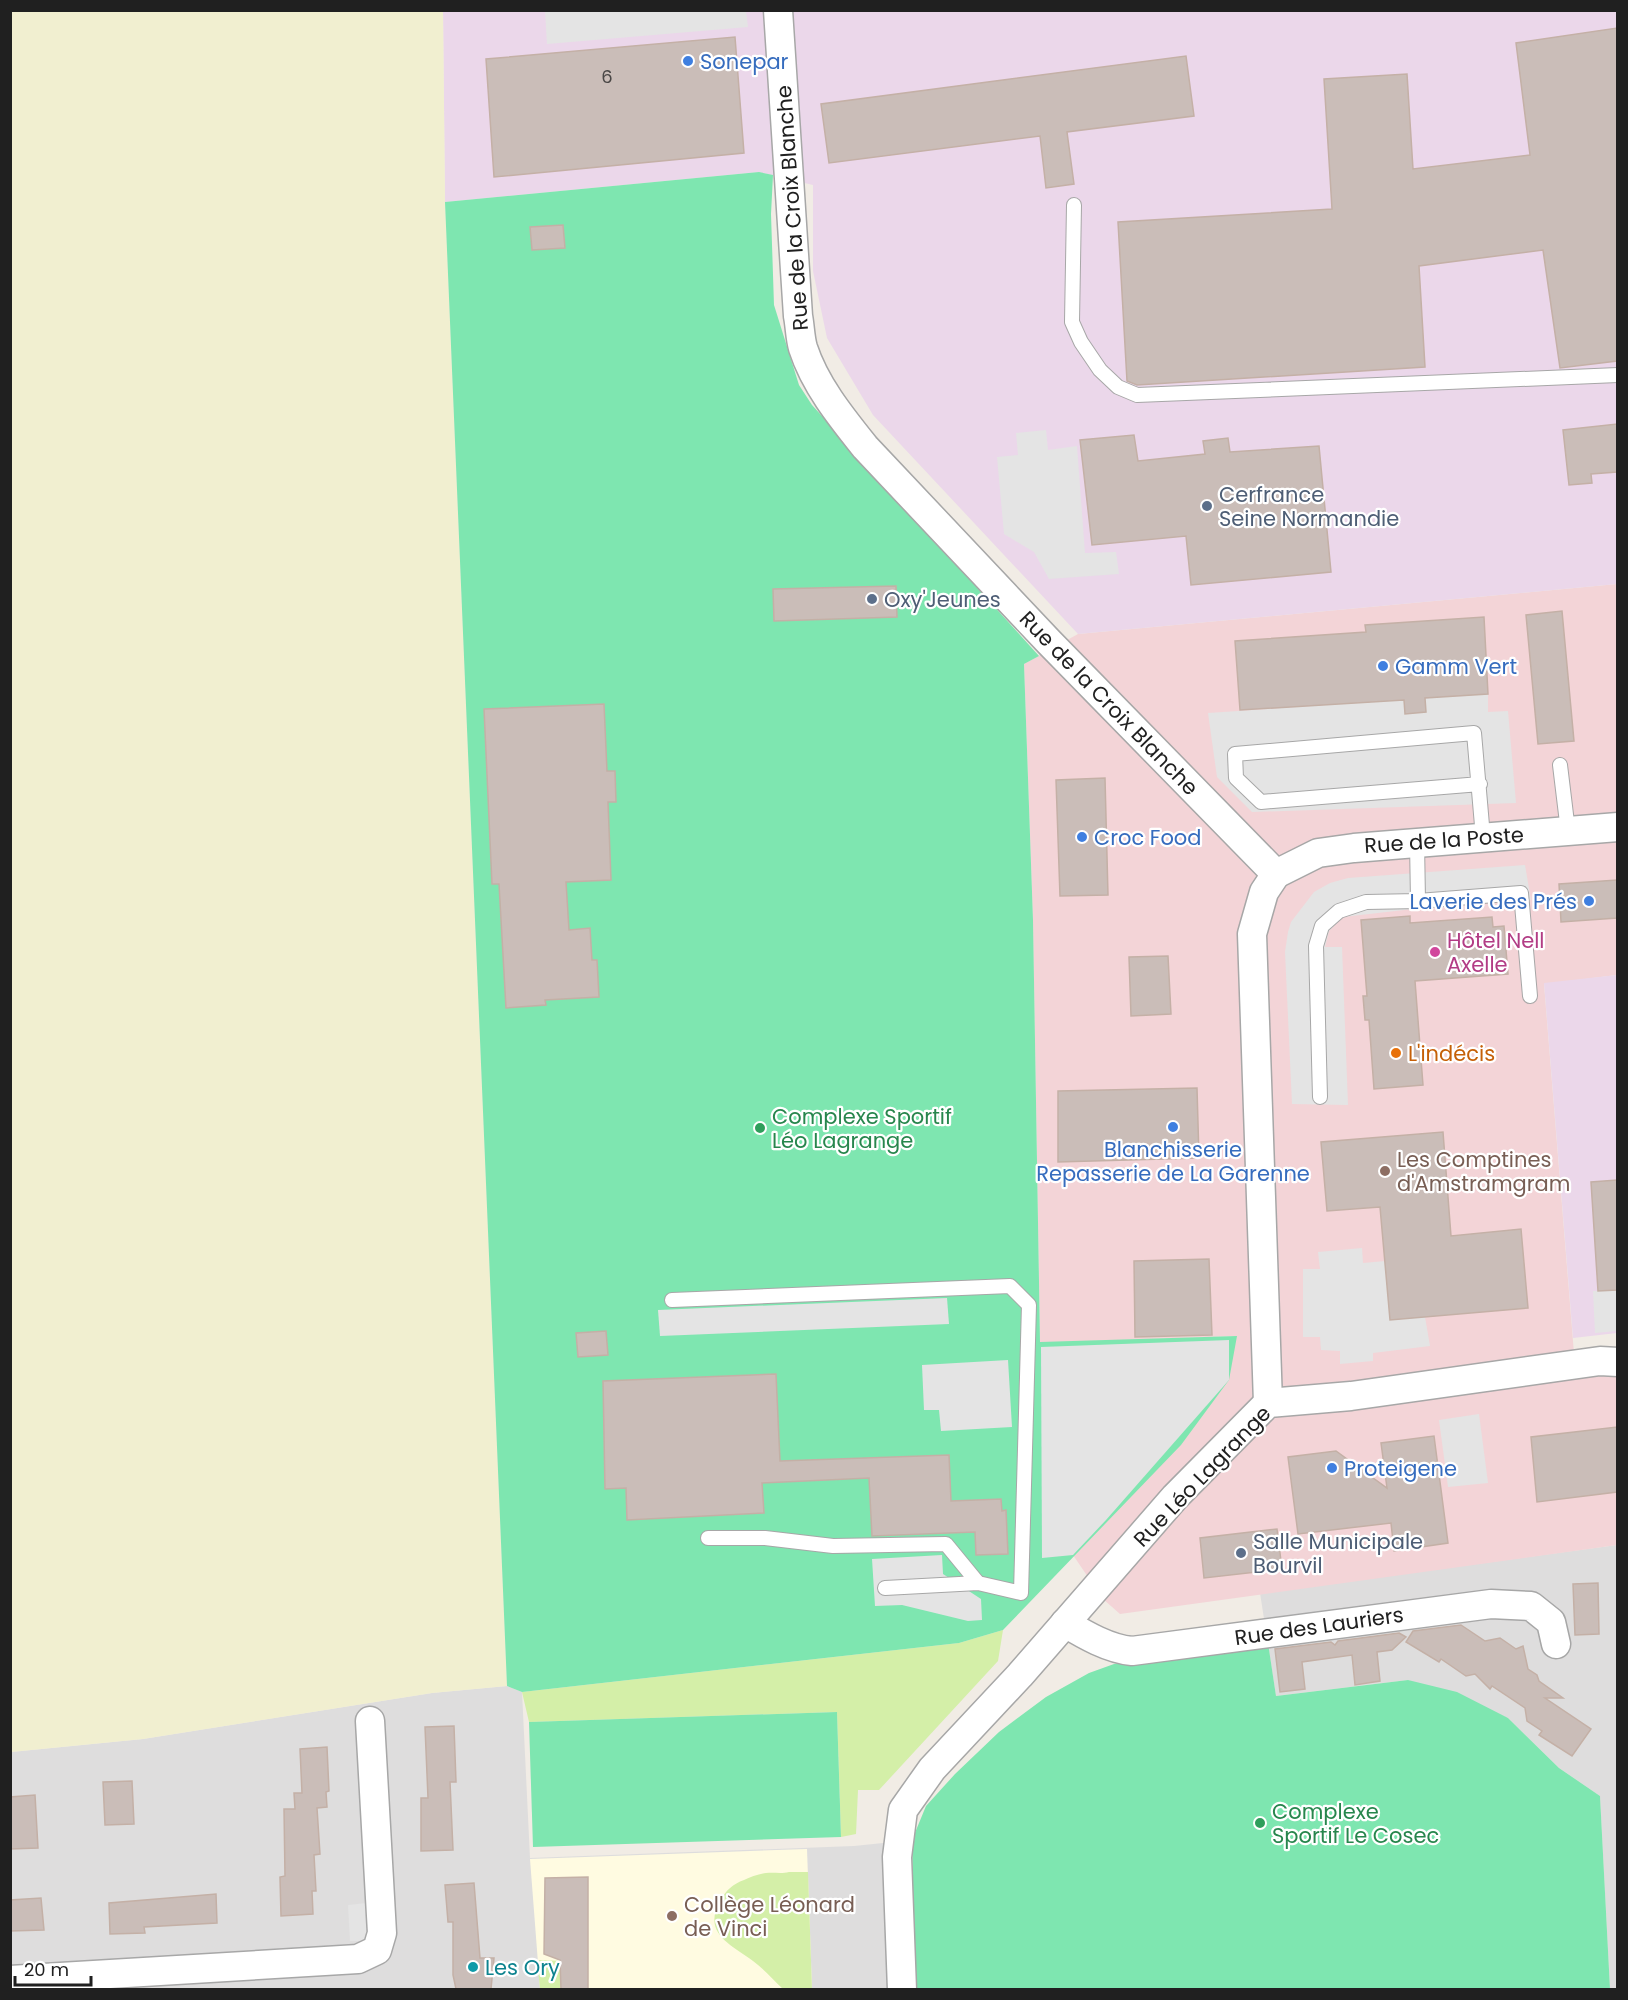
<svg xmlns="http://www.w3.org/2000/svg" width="1628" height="2000" viewBox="0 0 1628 2000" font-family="Poppins,sans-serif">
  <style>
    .residential { fill: #dedddd }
    .commercial { fill: #f3d4d7 }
    .industrial { fill: #ebd7ea }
    .education { fill: #fffbe1 }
    .farmland { fill: #f1efd0 }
    .grass { fill: #d4efa8 }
    .pitch { fill: #7ee6b0 }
    .parking { fill: #e4e4e4 }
    .building { fill: #cabdb8; stroke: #c4b0a6; stroke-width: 1.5 }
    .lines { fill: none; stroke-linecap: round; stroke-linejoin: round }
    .service-casing { stroke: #a7a7a7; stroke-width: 16 }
    .minor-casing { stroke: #a7a7a7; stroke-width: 31 }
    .service { stroke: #fff; stroke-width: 14 }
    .minor { stroke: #fff; stroke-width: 28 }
    .shop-dot { fill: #3f7fe0; stroke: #fff; stroke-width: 2 }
    .service-dot { fill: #5c6f8a; stroke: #fff; stroke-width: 2 }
    .hotel-dot { fill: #d1479c; stroke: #fff; stroke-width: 2 }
    .food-dot { fill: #e8710a; stroke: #fff; stroke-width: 2 }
    .leisure-dot { fill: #2e9e5b; stroke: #fff; stroke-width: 2 }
    .education-dot { fill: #8d6e63; stroke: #fff; stroke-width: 2 }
    .culture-dot { fill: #0f9aa8; stroke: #fff; stroke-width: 2 }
    .labels { text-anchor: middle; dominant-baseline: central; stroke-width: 4.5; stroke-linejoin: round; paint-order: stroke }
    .number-label { font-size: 18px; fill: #4a4746 }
    .shop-label { font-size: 21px; fill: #366cbe; stroke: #fff; text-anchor: start }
    .street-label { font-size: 21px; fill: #202020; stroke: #fff }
    .service-label { font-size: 21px; fill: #4e5e75; stroke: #fff; text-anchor: start }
    .hotel-label { font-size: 21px; fill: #b23c85; stroke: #fff; text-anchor: start }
    .food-label { font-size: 21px; fill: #c56008; stroke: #fff; text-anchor: start }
    .leisure-label { font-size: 21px; fill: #27864d; stroke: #fff; text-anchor: start }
    .education-label { font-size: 21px; fill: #785e54; stroke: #fff; text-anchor: start }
    .culture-label { font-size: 21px; fill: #0d838f; stroke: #fff; text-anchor: start }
  </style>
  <rect width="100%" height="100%" fill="#f1ece5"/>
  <g class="residential">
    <path d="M 1617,1545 L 1617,1989 L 1610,1989 L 1600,1796 L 1559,1768 L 1508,1718 L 1408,1680 L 1276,1696 L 1260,1593 Z"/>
    <path d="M 507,1686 L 522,1692 L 530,1858 L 854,1846 L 912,1840 L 915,1989 L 11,1990 L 11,1752 L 143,1739 L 432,1693 Z"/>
  </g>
  <path class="commercial" d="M 1617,584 L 1617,975 L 1544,984 L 1576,1378 L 1617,1375 L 1617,1545 L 1120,1614 L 1103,1599 L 1073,1555 L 1236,1336 L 1040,1343 L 1033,920 L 1024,664 L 1078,634 Z"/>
  <g class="industrial">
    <path d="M 443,11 L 1617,11 L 1617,584 L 1078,634 L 873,415 L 827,338 L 813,271 L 813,185 L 759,172 L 445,202 Z"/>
    <path d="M 1617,975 L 1617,1333 L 1573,1338 L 1544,983 Z"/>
  </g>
  <path class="education" d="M 807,1849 L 812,1989 L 540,1989 L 530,1859 Z"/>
  <path class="farmland" d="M 11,11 L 443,11 L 445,202 L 507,1686 L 432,1693 L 143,1739 L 11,1752 Z"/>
  <g class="grass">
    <path d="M 1003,1630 L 998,1661 L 879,1790 L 858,1790 L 856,1834 L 841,1837 L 837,1712 L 529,1722 L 522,1692 L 959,1643 Z"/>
    <path d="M 789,1872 L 808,1872 L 812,1989 L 783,1989 C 773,1980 764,1969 753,1961 C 731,1944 702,1934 720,1901 C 726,1890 733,1884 744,1880 C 750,1877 759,1874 766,1873 C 774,1872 781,1874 789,1872 Z"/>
    <path d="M 537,1960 L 565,1961 L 556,1969 L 569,1969 L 561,1979 L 561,1989 L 540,1989 Z"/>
  </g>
  <g class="pitch">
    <path d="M 759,172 L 773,175 L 771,214 L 774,305 L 799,385 L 812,405 L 1039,656 L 1024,664 L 1033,920 L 1040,1342 L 1237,1336 L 1229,1380 L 1181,1445 L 1003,1630 L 959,1643 L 522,1692 L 507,1686 L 445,202 Z"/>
    <path d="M 1268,1643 L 1276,1696 L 1408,1680 L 1457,1692 L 1508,1718 L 1559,1768 L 1600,1796 L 1610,1989 L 915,1989 L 912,1840 L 926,1806 L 955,1774 L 999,1732 L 1046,1697 L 1089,1673 L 1114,1664 Z"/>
    <path d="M 837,1712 L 841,1837 L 533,1847 L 529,1722 Z"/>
  </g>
  <g class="parking">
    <path d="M 545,11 L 746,11 L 748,27 L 547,44 Z"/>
    <path d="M 1046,430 L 1048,450 L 1077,446 L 1085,553 L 1116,552 L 1119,574 L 1049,579 L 1034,552 L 1004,534 L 997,457 L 1018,455 L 1016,433 Z"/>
    <path d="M 1488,694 L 1488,712 L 1508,711 L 1516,803 L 1252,812 L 1217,777 L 1208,713 Z"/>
    <path d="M 1525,865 L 1531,900 L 1439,906 L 1343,917 L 1329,931 L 1325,947 L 1342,947 L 1348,1105 L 1292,1104 L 1285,952 L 1288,932 L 1291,922 L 1314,892 L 1330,883 L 1348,878 Z"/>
    <path d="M 1362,1248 L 1363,1263 L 1385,1261 L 1390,1319 L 1425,1317 L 1430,1346 L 1373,1353 L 1373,1361 L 1340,1364 L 1340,1351 L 1321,1350 L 1320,1337 L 1303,1337 L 1303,1269 L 1320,1269 L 1318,1252 Z"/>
    <path d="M 1617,1290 L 1617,1331 L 1595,1333 L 1593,1291 Z"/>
    <path d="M 947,1298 L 949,1324 L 660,1336 L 658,1310 Z"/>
    <path d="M 1229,1340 L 1229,1380 L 1106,1520 L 1073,1555 L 1042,1558 L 1041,1347 Z"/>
    <path d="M 1008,1360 L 1012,1427 L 941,1431 L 939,1410 L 924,1410 L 922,1365 Z"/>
    <path d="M 1479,1414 L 1488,1483 L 1448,1487 L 1439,1420 Z"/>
    <path d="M 942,1555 L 943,1574 L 981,1599 L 982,1620 L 968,1621 L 902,1605 L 875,1606 L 872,1559 Z"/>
    <path d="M 367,1903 L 372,1929 L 366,1941 L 350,1941 L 348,1905 Z"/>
  </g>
  <g class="building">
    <path d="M 1617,28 L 1617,361 L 1560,368 L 1543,250 L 1419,266 L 1425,367 L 1137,385 L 1127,381 L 1118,222 L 1332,209 L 1324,79 L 1407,74 L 1413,169 L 1530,155 L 1516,43 Z"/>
    <path d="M 735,37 L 744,153 L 494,177 L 486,59 Z"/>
    <path d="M 1186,56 L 1194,116 L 1067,132 L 1074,184 L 1046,188 L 1040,136 L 829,163 L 821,104 Z"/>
    <path d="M 563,225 L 565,248 L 532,250 L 530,227 Z"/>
    <path d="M 1617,424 L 1617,472 L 1591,474 L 1592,483 L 1569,485 L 1563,430 Z"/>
    <path d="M 1134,435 L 1138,461 L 1205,454 L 1203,441 L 1228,438 L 1230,452 L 1319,446 L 1331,572 L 1191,585 L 1186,536 L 1092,545 L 1080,440 Z"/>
    <path d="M 896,586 L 897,617 L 774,621 L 773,589 Z"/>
    <path d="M 1562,611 L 1574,741 L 1538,744 L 1526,615 Z"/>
    <path d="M 1484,617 L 1488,694 L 1425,698 L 1426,712 L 1405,714 L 1404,700 L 1240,710 L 1235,641 L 1366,632 L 1365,625 Z"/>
    <path d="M 604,704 L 607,771 L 615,771 L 616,802 L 608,802 L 611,880 L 566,882 L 569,930 L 590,928 L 592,960 L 597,960 L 599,997 L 545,1000 L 546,1005 L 506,1008 L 499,884 L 492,884 L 484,709 Z"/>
    <path d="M 1105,778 L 1108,895 L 1060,896 L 1056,780 Z"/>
    <path d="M 1617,880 L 1617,918 L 1561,922 L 1559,884 Z"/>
    <path d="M 1410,916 L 1410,923 L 1492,917 L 1493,927 L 1504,926 L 1508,974 L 1415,981 L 1423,1085 L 1374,1089 L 1369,1020 L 1365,1020 L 1363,996 L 1367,996 L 1361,920 Z"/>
    <path d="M 1168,956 L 1171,1014 L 1131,1016 L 1129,957 Z"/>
    <path d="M 1197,1088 L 1199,1158 L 1058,1162 L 1058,1091 Z"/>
    <path d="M 1443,1132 L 1451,1236 L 1521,1229 L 1528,1308 L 1390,1320 L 1380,1207 L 1327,1211 L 1321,1142 Z"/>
    <path d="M 1617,1180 L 1617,1290 L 1598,1291 L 1591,1182 Z"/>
    <path d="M 1209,1259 L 1212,1335 L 1135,1337 L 1134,1261 Z"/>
    <path d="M 606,1331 L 608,1355 L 578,1357 L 576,1333 Z"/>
    <path d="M 776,1374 L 780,1461 L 949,1455 L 951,1501 L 1001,1499 L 1002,1511 L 1006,1510 L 1008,1554 L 976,1555 L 975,1532 L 872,1536 L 869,1478 L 762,1483 L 764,1513 L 627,1520 L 626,1488 L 605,1489 L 603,1381 Z"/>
    <path d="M 1617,1427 L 1617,1492 L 1537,1502 L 1531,1437 Z"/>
    <path d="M 1434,1436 L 1448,1543 L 1394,1551 L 1391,1523 L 1298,1534 L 1288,1457 L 1336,1451 L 1387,1488 L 1381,1443 Z"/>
    <path d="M 1277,1529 L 1282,1569 L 1204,1578 L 1200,1538 Z"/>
    <path d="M 1598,1583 L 1599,1634 L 1575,1635 L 1573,1584 Z"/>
    <path d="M 1461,1625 L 1485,1641 L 1500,1638 L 1516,1649 L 1523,1646 L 1528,1669 L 1537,1675 L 1539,1681 L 1563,1698 L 1545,1698 L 1591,1729 L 1572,1756 L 1539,1735 L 1542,1731 L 1527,1721 L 1525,1708 L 1492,1686 L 1490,1689 L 1475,1674 L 1466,1676 L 1441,1659 L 1439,1662 L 1406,1642 L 1413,1631 Z"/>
    <path d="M 1399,1633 L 1406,1637 L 1392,1650 L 1377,1652 L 1380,1681 L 1355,1685 L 1352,1655 L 1302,1662 L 1305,1689 L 1280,1692 L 1275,1649 L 1331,1642 L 1335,1645 L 1338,1641 Z"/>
    <path d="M 454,1726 L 456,1782 L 450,1782 L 453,1850 L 421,1851 L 421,1798 L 428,1798 L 425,1727 Z"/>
    <path d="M 327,1747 L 329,1791 L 326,1792 L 327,1807 L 317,1808 L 320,1854 L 314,1855 L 316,1891 L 312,1891 L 313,1914 L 281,1916 L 280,1877 L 285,1876 L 284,1809 L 295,1809 L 294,1793 L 302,1793 L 300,1749 Z"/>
    <path d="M 132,1781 L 134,1824 L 105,1825 L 103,1782 Z"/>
    <path d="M 35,1795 L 38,1848 L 10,1849 L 10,1797 Z"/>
    <path d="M 588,1877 L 588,1989 L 561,1989 L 560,1960 L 544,1954 L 545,1878 Z"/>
    <path d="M 474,1883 L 480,1958 L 494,1958 L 491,1989 L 456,1989 L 453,1975 L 453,1922 L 448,1922 L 445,1885 Z"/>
    <path d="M 216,1894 L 217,1923 L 144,1927 L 145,1933 L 110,1934 L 109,1903 Z"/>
    <path d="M 41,1898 L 44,1930 L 10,1931 L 10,1900 Z"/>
  </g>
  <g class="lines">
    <defs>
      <g id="service">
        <path d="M 1074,205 L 1072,322 L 1081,342 L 1100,370 L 1118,387 L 1137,395 L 1618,375"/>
        <path d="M 1560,765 L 1568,831"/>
        <path d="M 1480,784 L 1261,802 L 1236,778 L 1235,754 L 1474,733 L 1483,837"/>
        <path d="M 1417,842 L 1418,901"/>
        <path d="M 1320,1097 L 1316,946 L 1322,926 L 1339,911 L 1366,902 L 1418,901 L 1521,893 L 1530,996"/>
        <path d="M 672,1300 L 1010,1286 L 1029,1305 L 1021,1593 L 978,1583 L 885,1588"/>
        <path d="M 708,1538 L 765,1538 L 833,1546 L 946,1544 L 978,1583"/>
      </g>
      <g id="minor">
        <path d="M 778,10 L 798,316 C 800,326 800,338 803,348 C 815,385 841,417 865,447 L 1049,642 L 1276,874 L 1264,892 L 1252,934 L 1268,1403"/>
        <path d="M 1276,874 L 1318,853 L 1354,848 L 1618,827"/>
        <path d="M 1065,1623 C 1085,1635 1109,1649 1132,1651 L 1491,1604 L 1531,1606 L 1551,1622 L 1556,1644"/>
        <path d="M 10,1980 L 358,1959 L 377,1950 L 382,1933 L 370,1721"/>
        <path d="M 902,1990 L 897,1857 L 903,1810 L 932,1769 L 1020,1675 L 1175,1497 L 1268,1403 L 1351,1396 L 1600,1361 L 1618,1362"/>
      </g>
    </defs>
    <use href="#service" class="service-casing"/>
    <use href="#minor" class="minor-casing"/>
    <use href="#service" class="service"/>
    <use href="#minor" class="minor"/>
  </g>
  <g class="shop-dot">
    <circle cx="688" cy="61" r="6"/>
    <circle cx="1383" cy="666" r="6"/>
    <circle cx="1082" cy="837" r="6"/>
    <circle cx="1589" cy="901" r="6"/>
    <circle cx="1173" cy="1127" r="6"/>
    <circle cx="1332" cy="1468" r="6"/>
  </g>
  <g class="service-dot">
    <circle cx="1207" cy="506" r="6"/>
    <circle cx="872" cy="599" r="6"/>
    <circle cx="1241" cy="1553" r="6"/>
  </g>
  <circle class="hotel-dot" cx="1435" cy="952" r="6"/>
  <circle class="food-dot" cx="1396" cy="1053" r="6"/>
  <g class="leisure-dot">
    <circle cx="760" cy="1128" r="6"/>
    <circle cx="1260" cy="1823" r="6"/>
  </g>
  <g class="education-dot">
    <circle cx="1385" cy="1171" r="6"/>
    <circle cx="672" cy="1916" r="6"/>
  </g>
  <circle class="culture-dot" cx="473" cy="1967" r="6"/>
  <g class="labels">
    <g class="number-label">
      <text x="607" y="76">6</text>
    </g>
    <g class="shop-label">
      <text x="700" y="61">Sonepar</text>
      <text x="1395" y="666">Gamm Vert</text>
      <text x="1094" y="837">Croc Food</text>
      <text x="1577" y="901" text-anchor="end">Laverie des Prés</text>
      <text x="1173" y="1149" text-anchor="middle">Blanchisserie<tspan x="1173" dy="24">Repasserie de La Garenne</tspan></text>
      <text x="1344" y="1468">Proteigene</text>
    </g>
    <g class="street-label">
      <text transform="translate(792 208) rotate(-94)">Rue de la Croix Blanche</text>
      <text transform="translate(1109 703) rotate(46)">Rue de la Croix Blanche</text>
      <text transform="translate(1444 840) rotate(-4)">Rue de la Poste</text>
      <text transform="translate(1202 1476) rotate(-46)">Rue Léo Lagrange</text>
      <text transform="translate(1319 1626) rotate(-8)">Rue des Lauriers</text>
    </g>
    <g class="service-label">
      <text x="1219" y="494">Cerfrance<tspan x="1219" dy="24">Seine Normandie</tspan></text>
      <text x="884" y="599">Oxy'Jeunes</text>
      <text x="1253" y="1541">Salle Municipale<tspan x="1253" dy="24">Bourvil</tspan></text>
    </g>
    <g class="hotel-label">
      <text x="1447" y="940">Hôtel Nell<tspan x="1447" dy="24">Axelle</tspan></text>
    </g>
    <g class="food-label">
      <text x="1408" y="1053">L'indécis</text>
    </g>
    <g class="leisure-label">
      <text x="772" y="1116">Complexe Sportif<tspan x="772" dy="24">Léo Lagrange</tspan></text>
      <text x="1272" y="1811">Complexe<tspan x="1272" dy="24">Sportif Le Cosec</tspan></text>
    </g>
    <g class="education-label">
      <text x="1397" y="1159">Les Comptines<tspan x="1397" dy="24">d'Amstramgram</tspan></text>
      <text x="684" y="1904">Collège Léonard<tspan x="684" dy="24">de Vinci</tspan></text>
    </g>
    <g class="culture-label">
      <text x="485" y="1967">Les Ory</text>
    </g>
  </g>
  <rect width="1628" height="2000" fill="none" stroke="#202020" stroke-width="24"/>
  <path d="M15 1976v9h76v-9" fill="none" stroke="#202020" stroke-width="3"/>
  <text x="24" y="1976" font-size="18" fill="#202020" stroke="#ffffff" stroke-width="4.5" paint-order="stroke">20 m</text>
</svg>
